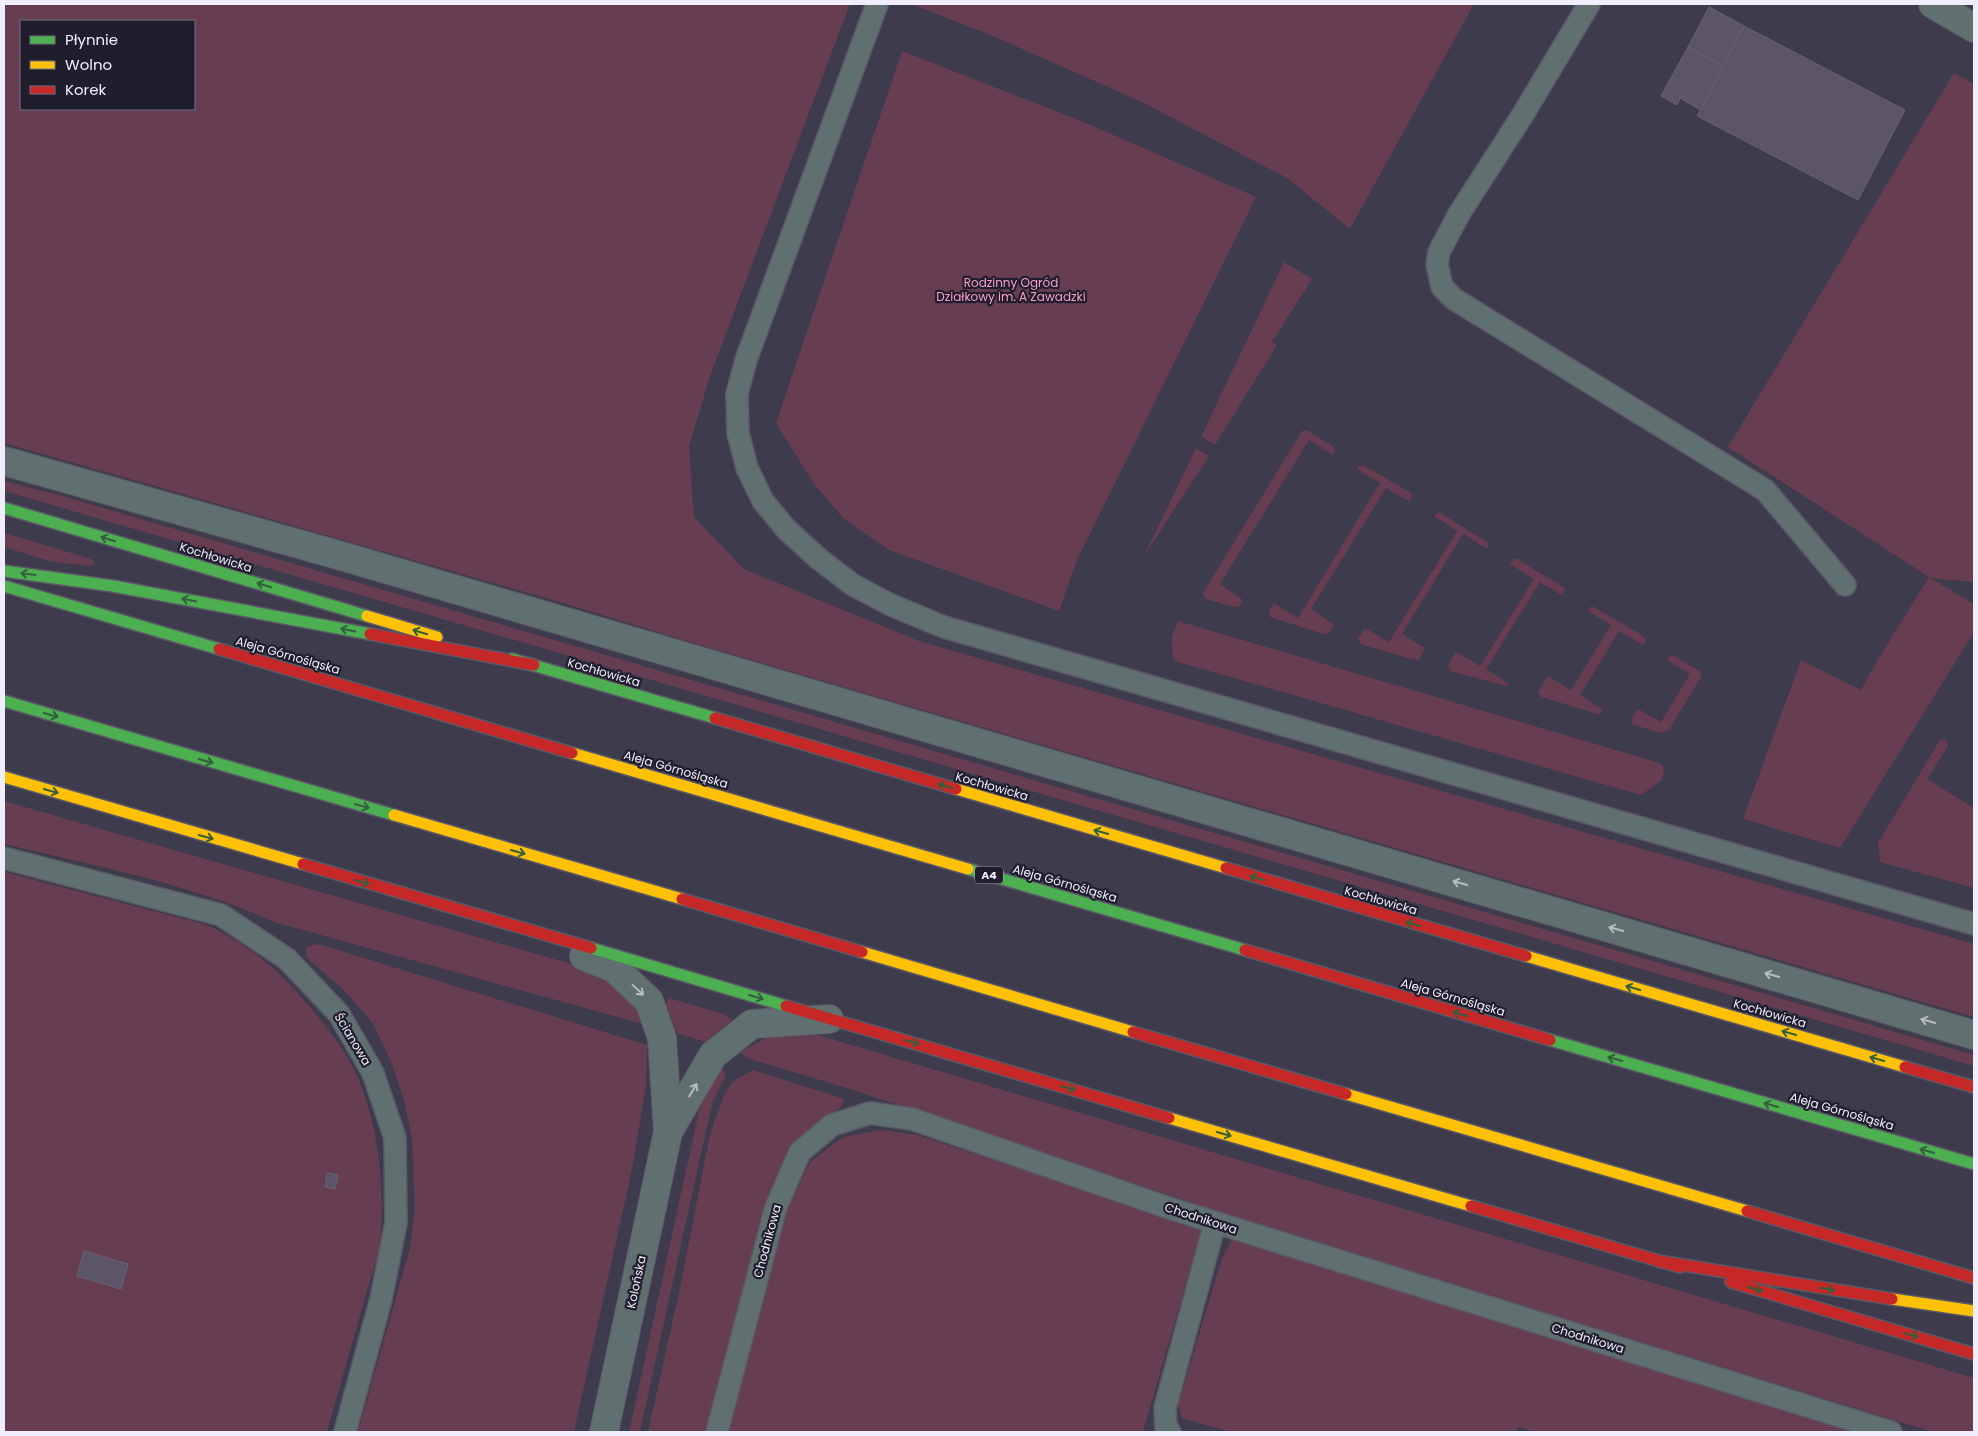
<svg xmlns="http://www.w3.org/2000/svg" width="1978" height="1436" viewBox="0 0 1978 1436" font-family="Poppins,sans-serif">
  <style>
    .green { fill: #673d52; fill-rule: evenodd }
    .building { fill: #5c5467; stroke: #676271 }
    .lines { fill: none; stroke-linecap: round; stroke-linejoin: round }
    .lane-casing { stroke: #5b5967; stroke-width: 24 }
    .street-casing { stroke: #5b5967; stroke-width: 30 }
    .fast-casing { stroke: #5b5967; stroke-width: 14 }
    .slow-casing { stroke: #5b5967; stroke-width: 14 }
    .jam-casing { stroke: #5b5967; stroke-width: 14 }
    .lane { stroke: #606f6f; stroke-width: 21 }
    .street { stroke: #606f6f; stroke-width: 28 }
    .fast { stroke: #4caf50; stroke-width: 11 }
    .slow { stroke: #ffc107; stroke-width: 11 }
    .jam { stroke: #c62828; stroke-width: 11 }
    .oneway { stroke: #345f3d }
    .oneway2 { stroke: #b6bbc4 }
    .labels { text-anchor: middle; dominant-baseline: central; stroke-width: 4.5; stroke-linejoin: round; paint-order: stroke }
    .shield { fill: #201d2d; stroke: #b2afbe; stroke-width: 1 }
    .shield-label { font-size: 11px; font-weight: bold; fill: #f0eefc }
    .park-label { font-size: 12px; fill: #fd9ec9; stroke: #201d2d }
    .street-label { font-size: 12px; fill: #f0eefc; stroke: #201d2d }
  </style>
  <rect width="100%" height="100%" fill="#3e3b4d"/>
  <g class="green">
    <path d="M 4,4 L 850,4 L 710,376 L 689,447 L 694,517 L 744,569 L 919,641 L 1974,944 L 1974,1017 L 680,639 L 567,604 L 4,443 ZM 21,21 L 194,21 L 194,109 L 21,109 Z"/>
    <path d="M 911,4 L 1474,4 L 1350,229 L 1287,178 L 1142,102 L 988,34 Z"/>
    <path d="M 902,51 L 1086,123 L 1256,197 L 1077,560 L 1059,611 L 889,550 L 843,518 L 814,484 L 776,423 Z"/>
    <path d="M 1954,73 L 1974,84 L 1974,582 L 1930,578 L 1974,604 L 1974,632 L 1840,848 L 1743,819 L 1801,660 L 1861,690 L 1877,661 L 1929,577 L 1728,447 Z"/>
    <path d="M 1284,262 L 1312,279 L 1272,342 L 1277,345 L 1215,445 L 1201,437 Z"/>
    <path d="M 1302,431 L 1308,431 L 1333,446 L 1335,450 L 1333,455 L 1309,440 L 1220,584 L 1243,600 L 1239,606 L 1233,607 L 1206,599 L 1203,593 Z"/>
    <path d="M 1196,448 L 1209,456 L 1144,556 Z"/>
    <path d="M 1359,466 L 1365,466 L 1411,493 L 1412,497 L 1410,502 L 1386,488 L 1311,609 L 1334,625 L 1328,634 L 1324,634 L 1270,617 L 1269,611 L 1274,603 L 1298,618 L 1380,483 L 1357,469 Z"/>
    <path d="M 4,481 L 62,496 L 1974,1055 L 1974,1066 L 4,491 Z"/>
    <path d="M 1439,512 L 1487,542 L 1489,544 L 1487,549 L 1463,534 L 1402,634 L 1425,648 L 1419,660 L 1411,659 L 1360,644 L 1358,638 L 1365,628 L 1389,642 L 1457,531 L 1434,516 Z"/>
    <path d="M 4,533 L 88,558 L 94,561 L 94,565 L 90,566 L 49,561 L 4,547 Z"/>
    <path d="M 1513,559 L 1517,559 L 1565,588 L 1563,596 L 1540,582 L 1486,669 L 1509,684 L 1507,686 L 1450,671 L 1448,665 L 1456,652 L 1480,666 L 1534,579 L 1510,564 Z"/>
    <path d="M 1590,607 L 1594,607 L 1643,636 L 1646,641 L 1643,645 L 1619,631 L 1580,695 L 1603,710 L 1601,713 L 1598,714 L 1541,697 L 1538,691 L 1548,676 L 1571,690 L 1611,625 L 1588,611 Z"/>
    <path d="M 1178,621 L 1660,763 L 1664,768 L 1662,780 L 1641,795 L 1174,661 C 1170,645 1171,635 1178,621 Z"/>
    <path d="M 1673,655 L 1701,672 L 1701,677 L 1669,730 L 1662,733 L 1633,725 L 1631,718 L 1638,709 L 1661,722 L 1690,674 L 1667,660 L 1670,656 Z"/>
    <path d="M 1944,739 L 1947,741 L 1948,746 L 1927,779 L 1974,808 L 1974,888 L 1880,862 L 1878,843 L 1940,740 Z"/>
    <path d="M 4,801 L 585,968 C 601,975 619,986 630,1000 C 635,1007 639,1017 643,1024 L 274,922 C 188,883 95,866 4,844 Z"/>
    <path d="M 4,872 L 207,925 C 249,945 277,968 307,1004 C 321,1020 335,1037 346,1055 C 377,1105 386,1185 380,1242 C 378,1262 369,1282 364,1301 C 352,1345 339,1388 327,1432 L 4,1432 Z"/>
    <path d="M 315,944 L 325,946 L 647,1045 L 646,1086 L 632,1169 L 574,1432 L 358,1432 L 410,1248 L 415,1209 L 412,1138 L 404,1100 L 391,1062 L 372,1022 L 344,990 L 306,957 L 306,947 Z"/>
    <path d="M 669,998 L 721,1013 L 732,1019 L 731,1021 L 705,1042 L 677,1033 L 666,1004 Z"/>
    <path d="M 811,1033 L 1974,1378 L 1974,1432 L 1933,1432 L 1218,1211 L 853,1090 L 750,1059 L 740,1052 L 772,1035 Z"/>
    <path d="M 721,1067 L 726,1075 L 713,1102 L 707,1126 L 640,1432 L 629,1432 L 699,1111 L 707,1090 Z"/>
    <path d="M 753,1070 L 844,1099 L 842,1106 L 798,1140 L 786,1157 L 777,1176 L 708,1432 L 648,1432 L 681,1283 L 710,1134 L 724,1095 L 732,1082 Z"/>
    <path d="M 882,1130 L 917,1135 L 1202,1228 L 1143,1432 L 729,1432 L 788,1208 L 810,1162 L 843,1137 Z"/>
    <path d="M 1233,1238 L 1851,1432 L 1535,1432 L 1518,1427 L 1516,1432 L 1230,1432 L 1182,1418 L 1178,1405 L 1222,1258 Z"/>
  </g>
  <g class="building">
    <path d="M 1709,7 L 1744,26 L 1724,66 L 1688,47 Z"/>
    <path d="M 1744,26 L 1905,110 L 1858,200 L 1697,116 Z"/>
    <path d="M 1688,47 L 1724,66 L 1701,110 L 1680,98 L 1677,105 L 1661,96 Z"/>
    <path d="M 327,1173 L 338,1175 L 335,1189 L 325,1187 Z"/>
    <path d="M 84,1251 L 128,1264 L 121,1289 L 77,1276 Z"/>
  </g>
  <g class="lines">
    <defs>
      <g id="lane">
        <path d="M 877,4 L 746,360 L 737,394 L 738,433 L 747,468 L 763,501 L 786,529 L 819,559 L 853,585 L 891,605 L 944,627 L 1974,924"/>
        <path d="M 1589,4 L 1522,116 L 1459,214 L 1439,252 L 1437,264 L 1442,287 L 1454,299 L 1765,490 L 1845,585"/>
        <path d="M 4,858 L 221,915 L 287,959 L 339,1014 L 373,1073 L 395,1138 L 396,1223 L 381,1299 L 345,1432"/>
        <path d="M 717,1432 L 776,1207 L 800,1152 L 832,1125 L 870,1113 L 912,1119 L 1169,1208 L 1891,1432"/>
        <path d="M 1170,1432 L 1166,1427 L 1165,1408 L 1215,1223"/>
      </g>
      <g id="street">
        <path d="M 1933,4 L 1974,28"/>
        <path d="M 4,461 L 345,557 L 1974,1035"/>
        <path d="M 584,956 L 614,968 L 649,1001 L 662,1038 L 668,1132 L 604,1432"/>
        <path d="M 668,1132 L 713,1055 L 752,1024 L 829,1019"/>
      </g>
      <g id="fast">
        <path d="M 4,508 L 367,616"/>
        <path d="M 4,571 L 113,586 L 370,634"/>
        <path d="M 4,586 L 219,649"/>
        <path d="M 512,659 L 715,718"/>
        <path d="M 4,701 L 394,815"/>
        <path d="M 968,869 L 1245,950"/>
        <path d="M 591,948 L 786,1006"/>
        <path d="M 1550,1040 L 1974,1164"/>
      </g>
      <g id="slow">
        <path d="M 367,616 L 437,637"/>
        <path d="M 572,753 L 968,869"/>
        <path d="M 4,777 L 303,864"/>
        <path d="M 956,789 L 1226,868"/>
        <path d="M 394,815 L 682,899"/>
        <path d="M 862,952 L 1133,1032"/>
        <path d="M 1526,956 L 1905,1067"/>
        <path d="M 1346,1094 L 1747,1211"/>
        <path d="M 1169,1118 L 1471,1206"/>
        <path d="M 1892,1299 L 1974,1311"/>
      </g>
      <g id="jam">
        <path d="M 370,634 L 534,665"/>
        <path d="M 219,649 L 572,753"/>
        <path d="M 715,718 L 956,789"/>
        <path d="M 303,864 L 591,948"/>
        <path d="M 1226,868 L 1526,956"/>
        <path d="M 682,899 L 862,952"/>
        <path d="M 1245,950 L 1550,1040"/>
        <path d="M 786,1006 L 1169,1118"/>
        <path d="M 1133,1032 L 1346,1094"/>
        <path d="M 1905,1067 L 1974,1087"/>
        <path d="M 1471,1206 L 1680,1267"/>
        <path d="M 1747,1211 L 1974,1278"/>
        <path d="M 1658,1261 L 1892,1299"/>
        <path d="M 1731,1282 L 1974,1354"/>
      </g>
    </defs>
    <use href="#lane" class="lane-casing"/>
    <use href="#street" class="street-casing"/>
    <use href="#fast" class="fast-casing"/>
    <use href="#slow" class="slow-casing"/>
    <use href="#jam" class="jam-casing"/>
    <use href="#lane" class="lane"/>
    <use href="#street" class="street"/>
    <use href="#fast" class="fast"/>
    <use href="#slow" class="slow"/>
    <use href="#jam" class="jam"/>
  </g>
  <defs><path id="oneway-shaft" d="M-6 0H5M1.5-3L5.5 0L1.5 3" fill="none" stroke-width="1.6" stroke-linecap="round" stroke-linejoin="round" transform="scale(1.25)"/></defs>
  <g class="oneway">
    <use href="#oneway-shaft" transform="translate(108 539) rotate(-163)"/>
    <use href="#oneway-shaft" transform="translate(28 574) rotate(-172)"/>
    <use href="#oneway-shaft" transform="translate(264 585) rotate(-163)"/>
    <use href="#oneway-shaft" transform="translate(189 600) rotate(-169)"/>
    <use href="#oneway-shaft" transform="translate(348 630) rotate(-169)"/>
    <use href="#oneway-shaft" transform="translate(420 632) rotate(-163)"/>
    <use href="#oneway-shaft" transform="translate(51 715) rotate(16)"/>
    <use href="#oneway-shaft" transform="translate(206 761) rotate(16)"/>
    <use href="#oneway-shaft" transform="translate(945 786) rotate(-164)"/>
    <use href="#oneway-shaft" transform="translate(51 791) rotate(16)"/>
    <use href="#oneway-shaft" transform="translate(362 806) rotate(16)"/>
    <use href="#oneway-shaft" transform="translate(1101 832) rotate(-164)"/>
    <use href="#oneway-shaft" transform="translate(206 837) rotate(16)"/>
    <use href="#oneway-shaft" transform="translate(518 852) rotate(16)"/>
    <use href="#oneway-shaft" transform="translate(1257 878) rotate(-164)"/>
    <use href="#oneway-shaft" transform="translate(362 882) rotate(16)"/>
    <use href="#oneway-shaft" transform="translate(1413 924) rotate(-164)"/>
    <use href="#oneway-shaft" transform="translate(1633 988) rotate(-164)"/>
    <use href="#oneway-shaft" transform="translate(756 997) rotate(16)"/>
    <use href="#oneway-shaft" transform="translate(1460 1014) rotate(-164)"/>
    <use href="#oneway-shaft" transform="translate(1789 1033) rotate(-164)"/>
    <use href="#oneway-shaft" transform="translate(912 1042) rotate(16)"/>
    <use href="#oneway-shaft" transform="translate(1615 1059) rotate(-164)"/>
    <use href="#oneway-shaft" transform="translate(1877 1059) rotate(-164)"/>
    <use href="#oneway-shaft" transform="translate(1068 1088) rotate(16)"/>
    <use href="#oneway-shaft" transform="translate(1771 1105) rotate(-164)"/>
    <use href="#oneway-shaft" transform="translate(1224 1134) rotate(16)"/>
    <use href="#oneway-shaft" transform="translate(1927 1151) rotate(-164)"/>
    <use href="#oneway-shaft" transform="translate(1755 1289) rotate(16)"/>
    <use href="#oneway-shaft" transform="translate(1827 1289) rotate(10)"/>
    <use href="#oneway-shaft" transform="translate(1911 1335) rotate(16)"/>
  </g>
  <g class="oneway2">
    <use href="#oneway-shaft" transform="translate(1460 883) rotate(-164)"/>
    <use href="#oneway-shaft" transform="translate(1616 929) rotate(-164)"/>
    <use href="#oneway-shaft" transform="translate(1772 975) rotate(-164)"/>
    <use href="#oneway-shaft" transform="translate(638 990) rotate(43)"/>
    <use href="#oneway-shaft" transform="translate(1928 1021) rotate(-164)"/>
    <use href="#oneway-shaft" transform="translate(693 1090) rotate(-59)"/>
  </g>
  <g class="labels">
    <rect class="shield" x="975" y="866.5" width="28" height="17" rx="4"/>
    <g class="shield-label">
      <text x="989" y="875">A4</text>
    </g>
    <g class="park-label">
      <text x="1011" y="282">Rodzinny Ogród<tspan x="1011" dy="14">Działkowy im. A Zawadzki</tspan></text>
    </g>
    <g class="street-label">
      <text transform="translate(216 557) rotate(17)">Kochłowicka</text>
      <text transform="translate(288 655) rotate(16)">Aleja Górnośląska</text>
      <text transform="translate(604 672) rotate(16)">Kochłowicka</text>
      <text transform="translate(676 769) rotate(16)">Aleja Górnośląska</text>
      <text transform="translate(992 786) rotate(16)">Kochłowicka</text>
      <text transform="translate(1065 883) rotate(16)">Aleja Górnośląska</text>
      <text transform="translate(1381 900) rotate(16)">Kochłowicka</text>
      <text transform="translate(1453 997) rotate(16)">Aleja Górnośląska</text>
      <text transform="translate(1770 1013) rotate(16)">Kochłowicka</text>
      <text transform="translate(353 1039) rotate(59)">Ścianowa</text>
      <text transform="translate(1842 1111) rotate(16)">Aleja Górnośląska</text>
      <text transform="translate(1201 1218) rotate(18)">Chodnikowa</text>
      <text transform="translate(767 1241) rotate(-75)">Chodnikowa</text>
      <text transform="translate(636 1282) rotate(-78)">Kolońska</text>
      <text transform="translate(1588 1338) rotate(17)">Chodnikowa</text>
    </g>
  </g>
  <rect width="1978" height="1436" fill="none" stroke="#f0eefc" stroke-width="10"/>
  <rect x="20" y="20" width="175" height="90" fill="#201d2d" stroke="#737180"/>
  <rect x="30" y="36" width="25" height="8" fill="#4caf50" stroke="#737180"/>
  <text x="65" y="45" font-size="15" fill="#f0eefc">Płynnie</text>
  <rect x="30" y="61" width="25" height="8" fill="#ffc107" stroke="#737180"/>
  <text x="65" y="70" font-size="15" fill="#f0eefc">Wolno</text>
  <rect x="30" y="86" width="25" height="8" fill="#c62828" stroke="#737180"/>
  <text x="65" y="95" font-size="15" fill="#f0eefc">Korek</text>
</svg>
